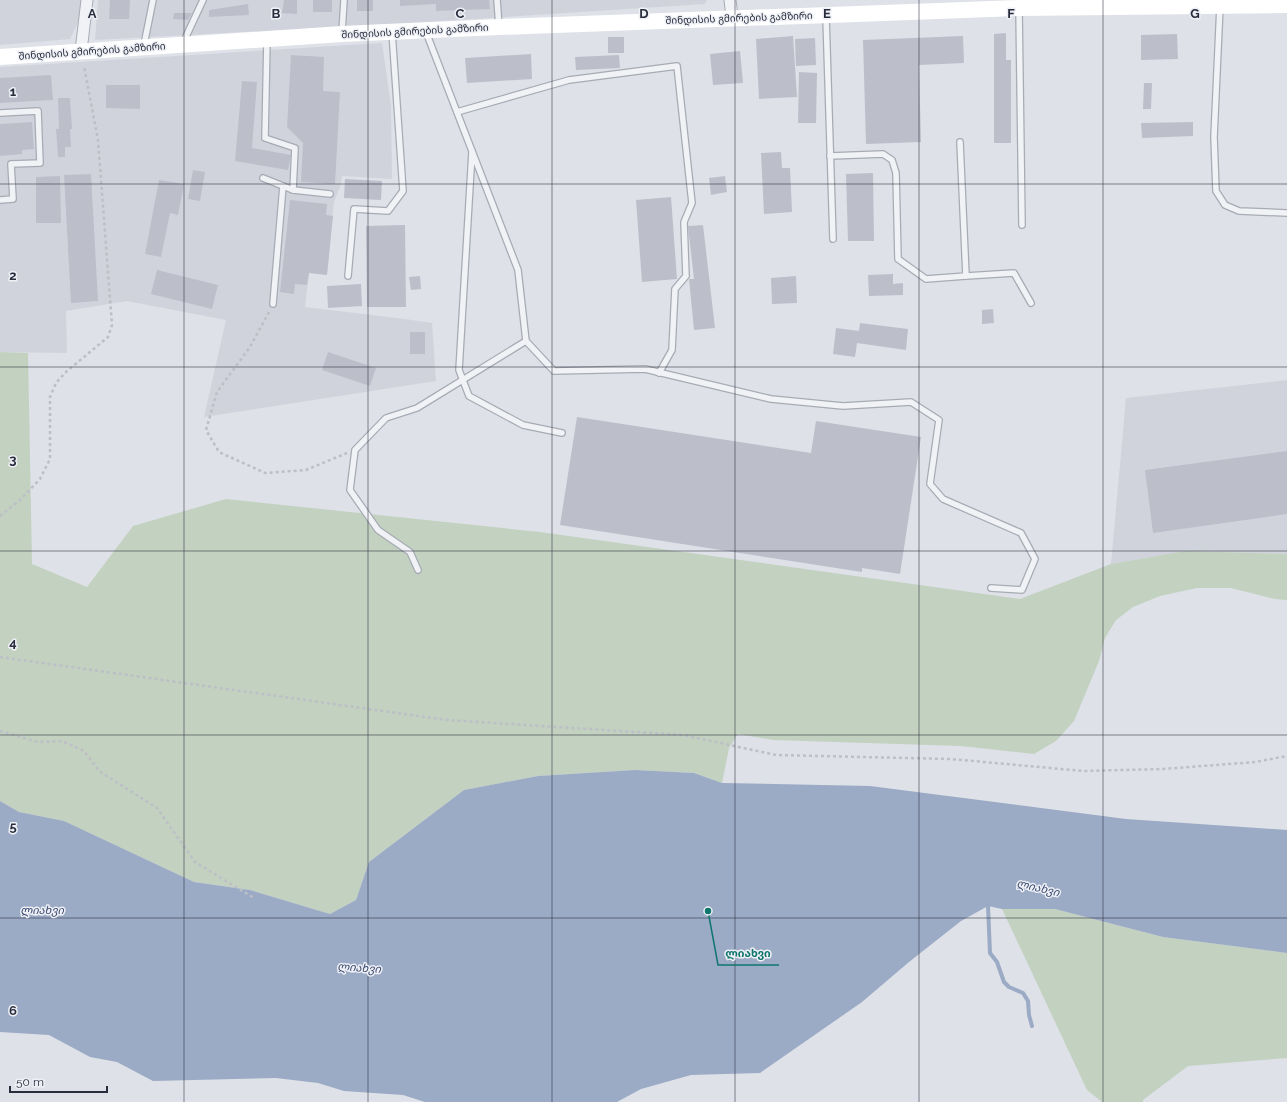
<svg xmlns="http://www.w3.org/2000/svg" width="1287" height="1102" viewBox="0 0 1287 1102" font-family="Raleway,'Noto Sans Georgian',sans-serif">
  <style>
    .built { fill: #d1d3dc }
    .green { fill: #c2d1c0 }
    .water { fill: #9baac5 }
    .lines { fill: none; stroke-linecap: round; stroke-linejoin: round }
    .stream { stroke: #9baac5; stroke-width: 4 }
    .building { fill: #bcbfca }
    .lane-casing { stroke: #a7abb4; stroke-width: 8 }
    .street-casing { stroke: #a7abb4; stroke-width: 13 }
    .path { stroke: #bdbfc6; stroke-width: 2.5; stroke-dasharray: 3 3; stroke-linecap: butt }
    .lane { stroke: #f1f2f6; stroke-width: 5.5 }
    .street { stroke: #f1f2f6; stroke-width: 11 }
    .secondary { stroke: #fff; stroke-width: 16 }
    .grid { fill: none; stroke: #282d3d; stroke-width: 1; stroke-opacity: 0.55 }
    .labels { text-anchor: middle; dominant-baseline: central; stroke-width: 3; stroke-linejoin: round; paint-order: stroke }
    .street-label { font-size: 10px; fill: #282d3d; stroke: #eef0f5 }
    .water-label { font-size: 11px; font-style: italic; fill: #35476f; stroke: #eef0f5 }
    .grid-label { font-size: 13px; text-anchor: middle; font-weight: bold; fill: #282d3d; stroke: #eef0f5; stroke-width: 3; stroke-linejoin: round; paint-order: stroke }
    .leader { fill: none; stroke: #0f766e; stroke-width: 1.5 }
    .callout-dot { fill: #0f766e; stroke: #eef0f5; stroke-width: 1.5 }
    .callout-label { font-size: 11px; text-anchor: middle; font-weight: bold; fill: #0f766e; stroke: #eef0f5; stroke-width: 3; stroke-linejoin: round; paint-order: stroke }
  </style>
  <rect width="100%" height="100%" fill="#dee1e7"/>
  <g class="built">
    <path d="M 0,0 L 81,0 L 79,20 L 70,39 L 0,45 Z"/>
    <path d="M 98,0 L 707,0 L 705,4 L 428,22 L 95,40 Z"/>
    <path d="M 382,43 L 391,106 L 392,179 L 342,176 L 341,184 L 334,202 L 327,275 L 309,273 L 305,307 L 405,319 L 432,323 L 436,381 L 204,417 L 226,320 L 127,301 L 66,311 L 67,353 L 0,352 L 0,67 Z"/>
    <path d="M 1287,380 L 1287,554 L 1185,551 L 1111,564 L 1126,398 Z"/>
  </g>
  <g class="green">
    <path d="M 0,352 L 28,353 L 32,564 L 87,587 L 133,526 L 226,499 L 540,532 L 1020,599 L 1111,564 L 1185,551 L 1287,554 L 1287,600 L 1275,599 L 1231,588 L 1197,588 L 1160,596 L 1133,607 L 1116,620 L 1105,638 L 1099,661 L 1074,721 L 1056,741 L 1034,754 L 961,746 L 773,740 L 738,734 L 729,748 L 722,783 L 694,773 L 635,770 L 538,776 L 464,790 L 369,862 L 356,900 L 330,914 L 250,890 L 194,882 L 64,821 L 19,812 L 0,801 Z"/>
    <path d="M 1002,909 L 1055,909 L 1163,937 L 1287,953 L 1287,1058 L 1188,1066 L 1143,1100 L 1143,1102 L 1102,1102 L 1087,1090 Z"/>
  </g>
  <path class="water" d="M 635,770 L 694,773 L 722,783 L 870,786 L 1126,819 L 1287,830 L 1287,953 L 1163,937 L 1055,909 L 1002,909 L 988,906 L 961,921 L 909,962 L 862,1002 L 760,1073 L 691,1075 L 641,1089 L 617,1102 L 425,1102 L 403,1095 L 344,1091 L 318,1083 L 276,1078 L 153,1081 L 117,1062 L 90,1057 L 49,1035 L 0,1032 L 0,801 L 19,812 L 64,821 L 194,882 L 250,890 L 330,914 L 356,900 L 369,862 L 464,790 L 538,776 Z"/>
  <g class="lines">
    <path class="stream" d="M 988,906 L 990,953 L 997,962 L 1004,982 L 1009,987 L 1023,993 L 1028,1001 L 1029,1015 L 1032,1026"/>
  </g>
  <g class="building">
    <path d="M 110,0 L 130,0 L 129,19 L 109,19 Z"/>
    <path d="M 284,0 L 297,0 L 297,14 L 282,13 Z"/>
    <rect x="313" y="0" width="19" height="12"/>
    <rect x="357" y="0" width="16" height="11"/>
    <path d="M 400,0 L 489,0 L 490,9 L 436,11 L 436,4 L 400,6 Z"/>
    <path d="M 248,4 L 249,15 L 209,17 L 209,10 Z"/>
    <path d="M 174,13 L 192,13 L 188,20 L 173,19 Z"/>
    <path d="M 1006,33 L 1006,60 L 1011,60 L 1011,143 L 994,143 L 994,34 Z"/>
    <path d="M 1177,34 L 1178,59 L 1141,60 L 1141,35 Z"/>
    <path d="M 793,36 L 797,97 L 759,99 L 756,39 Z"/>
    <path d="M 963,36 L 964,63 L 919,65 L 921,142 L 866,144 L 863,40 Z"/>
    <rect x="608" y="37" width="16" height="16"/>
    <path d="M 815,38 L 816,65 L 796,66 L 795,39 Z"/>
    <path d="M 740,51 L 743,83 L 713,85 L 710,54 Z"/>
    <path d="M 531,54 L 532,79 L 467,83 L 465,58 Z"/>
    <path d="M 291,55 L 324,57 L 323,91 L 340,92 L 335,184 L 301,182 L 303,143 L 287,127 Z"/>
    <path d="M 619,55 L 620,68 L 576,70 L 575,57 Z"/>
    <path d="M 799,72 L 817,73 L 816,123 L 798,123 Z"/>
    <path d="M 51,75 L 53,100 L 0,103 L 0,78 Z"/>
    <path d="M 242,81 L 257,82 L 252,148 L 291,155 L 288,170 L 235,161 Z"/>
    <path d="M 1144,83 L 1152,83 L 1151,109 L 1143,109 Z"/>
    <path d="M 106,85 L 140,85 L 140,109 L 106,108 Z"/>
    <path d="M 58,98 L 70,98 L 72,129 L 70,129 L 71,147 L 65,147 L 65,157 L 58,157 L 56,129 L 59,129 Z"/>
    <path d="M 32,122 L 34,149 L 22,150 L 22,154 L 0,156 L 0,124 Z"/>
    <path d="M 1193,122 L 1193,136 L 1142,138 L 1141,123 Z"/>
    <path d="M 781,152 L 782,168 L 790,168 L 792,212 L 764,214 L 761,153 Z"/>
    <path d="M 193,170 L 205,172 L 200,201 L 188,199 Z"/>
    <path d="M 873,173 L 874,241 L 848,241 L 846,174 Z"/>
    <path d="M 91,174 L 98,301 L 71,303 L 64,175 Z"/>
    <path d="M 60,176 L 61,223 L 36,223 L 36,177 Z"/>
    <path d="M 725,176 L 727,192 L 711,195 L 709,178 Z"/>
    <path d="M 345,179 L 382,181 L 381,200 L 344,198 Z"/>
    <path d="M 159,180 L 184,184 L 178,215 L 170,213 L 161,257 L 145,254 Z"/>
    <path d="M 671,197 L 677,279 L 642,282 L 636,200 Z"/>
    <path d="M 290,200 L 327,204 L 326,215 L 333,216 L 327,275 L 309,273 L 307,285 L 295,284 L 294,294 L 280,292 Z"/>
    <path d="M 405,225 L 406,307 L 367,307 L 366,226 Z"/>
    <path d="M 703,225 L 715,328 L 694,330 L 689,279 L 694,279 L 688,226 Z"/>
    <path d="M 157,270 L 218,285 L 212,309 L 151,294 Z"/>
    <path d="M 893,274 L 893,284 L 903,283 L 903,295 L 869,296 L 868,275 Z"/>
    <path d="M 420,276 L 421,289 L 411,290 L 409,277 Z"/>
    <path d="M 796,276 L 797,303 L 772,304 L 771,278 Z"/>
    <path d="M 361,284 L 362,306 L 328,308 L 327,286 Z"/>
    <path d="M 993,309 L 994,323 L 982,324 L 982,310 Z"/>
    <path d="M 860,323 L 908,329 L 906,350 L 857,343 L 855,357 L 833,354 L 836,328 L 859,331 Z"/>
    <rect x="410" y="332" width="15" height="22"/>
    <path d="M 328,352 L 376,368 L 370,386 L 322,370 Z"/>
    <path d="M 577,417 L 811,453 L 816,421 L 921,437 L 900,574 L 862,568 L 862,572 L 560,525 Z"/>
    <path d="M 1287,451 L 1287,514 L 1153,533 L 1145,470 Z"/>
  </g>
  <g class="lines">
    <defs>
      <g id="lane">
        <path d="M 497,0 L 499,26"/>
        <path d="M 1220,6 L 1214,137 L 1216,191 L 1225,205 L 1239,211 L 1287,213"/>
        <path d="M 1019,9 L 1022,225"/>
        <path d="M 826,17 L 833,239"/>
        <path d="M 342,32 L 344,0"/>
        <path d="M 426,32 L 518,270 L 526,341 L 554,371 L 645,369 L 771,399 L 843,406 L 911,402 L 939,420 L 930,484 L 943,499 L 1021,533 L 1035,559 L 1022,590 L 991,588"/>
        <path d="M 267,40 L 265,138 L 295,148 L 293,190"/>
        <path d="M 183,43 L 203,0"/>
        <path d="M 144,45 L 153,0"/>
        <path d="M 457,112 L 569,80 L 677,66 L 692,203 L 684,222 L 686,276 L 675,289 L 672,350 L 659,373"/>
        <path d="M 0,113 L 38,111 L 40,163 L 11,164 L 13,199 L 0,200"/>
        <path d="M 472,152 L 459,370 L 469,396 L 523,425 L 562,433"/>
        <path d="M 830,156 L 883,154 L 892,160 L 896,173 L 898,259 L 926,279 L 966,276 L 960,142"/>
        <path d="M 263,178 L 293,190 L 330,194"/>
        <path d="M 348,276 L 354,209 L 388,211 L 403,191 L 392,32"/>
        <path d="M 966,276 L 1014,273 L 1031,303"/>
        <path d="M 273,304 L 283,186"/>
        <path d="M 418,570 L 410,552 L 378,530 L 350,490 L 355,450 L 386,418 L 417,408 L 526,341"/>
      </g>
      <g id="street">
        <path d="M 730,0 L 732,17"/>
        <path d="M 81,51 L 87,0"/>
      </g>
    </defs>
    <use href="#lane" class="lane-casing"/>
    <use href="#street" class="street-casing"/>
    <g class="path">
      <path d="M 269,312 L 250,347 L 217,392 L 206,430 L 219,452 L 265,473 L 306,470 L 347,453"/>
      <path d="M 0,516 L 20,500 L 40,479 L 50,459 L 50,397 L 56,383 L 66,372 L 108,337 L 112,325 L 98,140 L 84,66"/>
      <path d="M 0,657 L 447,720 L 683,735 L 776,755 L 951,759 L 1083,771 L 1163,769 L 1255,762 L 1287,756"/>
      <path d="M 0,731 L 38,742 L 62,741 L 84,751 L 99,771 L 157,808 L 195,862 L 254,898"/>
    </g>
    <use href="#lane" class="lane"/>
    <use href="#street" class="street"/>
    <path class="secondary" d="M 0,57 L 342,34 L 499,27 L 1019,8 L 1287,5"/>
  </g>
  <path class="grid" d="M 184,0 L 184,1102M 368,0 L 368,1102M 552,0 L 552,1102M 735,0 L 735,1102M 919,0 L 919,1102M 1103,0 L 1103,1102M 0,184 L 1287,184M 0,367 L 1287,367M 0,551 L 1287,551M 0,735 L 1287,735M 0,918 L 1287,918"/>
  <g class="labels">
    <g class="street-label">
      <text transform="translate(739 18) rotate(-2)">შინდისის გმირების გამზირი</text>
      <text transform="translate(415 31) rotate(-3)">შინდისის გმირების გამზირი</text>
      <text transform="translate(92 51) rotate(-4)">შინდისის გმირების გამზირი</text>
    </g>
    <g class="water-label">
      <text transform="translate(1038 888) rotate(13)">ლიახვი</text>
      <text x="42" y="910">ლიახვი</text>
      <text transform="translate(359 968) rotate(4)">ლიახვი</text>
    </g>
  </g>
  <g class="grid-label">
    <text x="92" y="18">A</text>
    <text x="276" y="18">B</text>
    <text x="460" y="18">C</text>
    <text x="644" y="18">D</text>
    <text x="827" y="18">E</text>
    <text x="1011" y="18">F</text>
    <text x="1195" y="18">G</text>
    <text x="13" y="96">1</text>
    <text x="13" y="280">2</text>
    <text x="13" y="464">3</text>
    <text x="13" y="647">4</text>
    <text x="13" y="831">5</text>
    <text x="13" y="1015">6</text>
  </g>
  <path class="leader" d="M708 911L718 965H779"/>
  <circle class="callout-dot" cx="708" cy="911" r="4"/>
  <g class="callout-label">
    <text x="748" y="957">ლიახვი</text>
  </g>
  <path d="M10 1086v6h97v-6" fill="none" stroke="#282d3d" stroke-width="2"/>
  <text x="16" y="1086" font-size="12" fill="#282d3d" stroke="#eef0f5" stroke-width="3" paint-order="stroke">50 m</text>
</svg>
